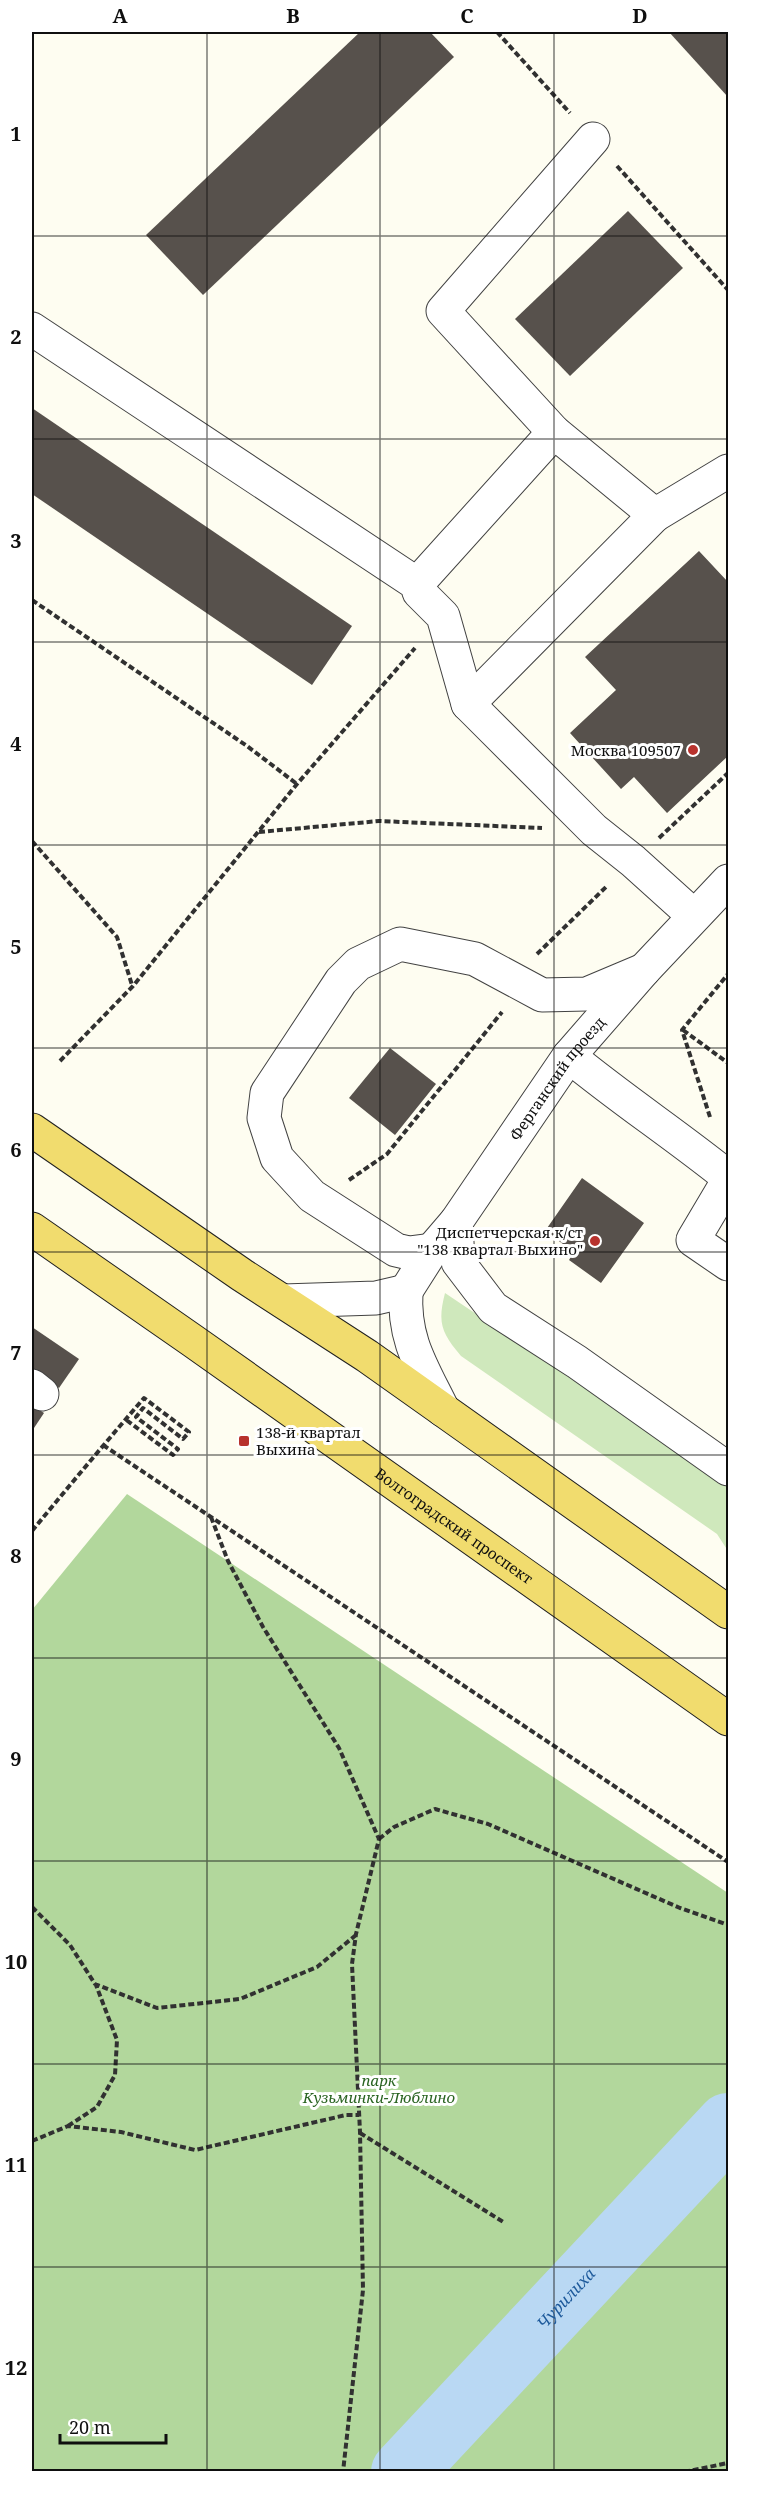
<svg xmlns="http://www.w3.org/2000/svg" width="760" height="2503" viewBox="0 0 760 2503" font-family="'Noto Serif',serif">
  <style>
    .green { fill: #cfe8bc }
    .forest { fill: #b2d79c }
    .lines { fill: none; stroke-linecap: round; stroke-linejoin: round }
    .river { stroke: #b9d8f3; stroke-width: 64 }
    .building { fill: #57514c }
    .minor-casing { stroke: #424242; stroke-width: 35 }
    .major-casing { stroke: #202020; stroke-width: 35 }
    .path { stroke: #313131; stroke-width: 4; stroke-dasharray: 6 3; stroke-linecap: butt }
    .minor { stroke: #fff; stroke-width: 33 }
    .major { stroke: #f1dc6e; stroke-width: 33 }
    .grid { fill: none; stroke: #0f0f0f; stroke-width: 1.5; stroke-opacity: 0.55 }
    .poi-dot { fill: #b8322d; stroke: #fff; stroke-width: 2 }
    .labels { text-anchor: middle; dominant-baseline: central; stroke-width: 6; stroke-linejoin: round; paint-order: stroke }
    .poi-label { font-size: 15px; fill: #0f0f0f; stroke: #fff; text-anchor: end }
    .street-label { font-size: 15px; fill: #0f0f0f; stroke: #fff }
    .park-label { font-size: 15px; font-style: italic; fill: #2a6422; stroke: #fff }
    .water-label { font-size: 16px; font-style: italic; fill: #1e5a9b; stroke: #fff }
    .neatline { fill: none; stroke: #0f0f0f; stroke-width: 2 }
    .grid-label { font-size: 20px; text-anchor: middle; font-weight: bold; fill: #0f0f0f }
  </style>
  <rect width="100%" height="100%" fill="#fefdf1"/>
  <path class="green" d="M 445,1293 L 728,1484 L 728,1551 L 717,1534 L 461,1356 C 442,1333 437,1324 445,1293 Z"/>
  <path class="forest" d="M 127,1494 L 728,1893 L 728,2471 L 32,2471 L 32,1610 Z"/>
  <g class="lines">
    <path class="river" id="s1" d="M 403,2472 L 728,2125"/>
  </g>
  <g class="building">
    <path d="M 360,32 L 430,32 L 454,57 L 203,295 L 146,235 Z"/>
    <path d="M 669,32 L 728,32 L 728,97 Z"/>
    <path d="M 628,211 L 683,268 L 570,376 L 515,319 Z"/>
    <path d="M 32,408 L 352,626 L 312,685 L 32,494 Z"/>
    <path d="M 699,551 L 728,582 L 728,756 L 667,813 L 634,777 L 621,789 L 570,733 L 616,690 L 585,657 Z"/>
    <path d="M 390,1048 L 436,1084 L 395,1135 L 349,1098 Z"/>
    <path d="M 582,1178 L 644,1223 L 601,1283 L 569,1260 L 574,1252 L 545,1231 Z"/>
    <path d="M 32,1327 L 79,1359 L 59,1388 L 32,1370 Z"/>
    <path d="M 32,1405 L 44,1413 L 32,1431 Z"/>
  </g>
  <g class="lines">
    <defs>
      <g id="minor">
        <path d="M 593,139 L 443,311 L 554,432 L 655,515 L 728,471"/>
        <path d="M 32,329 L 417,584 L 419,592 L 443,616 L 468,704 L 594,830 L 633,861 L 694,916"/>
        <path d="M 417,584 L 554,432"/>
        <path d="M 468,704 L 655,515"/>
        <path d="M 569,1056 C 621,1099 676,1135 728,1177"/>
        <path d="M 728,1181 L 693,1240 L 728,1264"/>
        <path d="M 456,1222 L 458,1262 L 493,1308 L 577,1362 L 728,1469"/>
        <path d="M 432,1250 L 409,1253 L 396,1250 L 312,1196 L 277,1158 L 264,1118 L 267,1093 L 341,981 L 358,964 L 400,944 L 475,959 L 542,995 L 587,994 L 644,970"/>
        <path id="s2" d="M 406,1291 L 432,1250 L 456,1222 L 569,1056 L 644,970 L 728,881"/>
        <path d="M 406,1291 C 403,1340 422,1367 443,1410"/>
        <path d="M 283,1301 L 376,1298 L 406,1291"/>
        <path d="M 32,1386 L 42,1394"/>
      </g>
      <g id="major">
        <path d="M 32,1130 L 242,1275 L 367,1356 L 728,1612"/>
        <path id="s3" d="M 32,1229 L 193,1341 L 728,1719"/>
      </g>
    </defs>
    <use href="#minor" class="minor-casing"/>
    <use href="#major" class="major-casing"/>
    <g class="path">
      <path d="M 497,32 L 570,113"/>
      <path d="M 617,166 L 728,290"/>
      <path d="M 32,600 L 247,746 L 297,784"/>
      <path d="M 259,832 L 379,821 L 542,828"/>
      <path d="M 659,838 L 728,773"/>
      <path d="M 32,841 L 117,937 L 132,985"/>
      <path d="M 537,954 L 607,886"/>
      <path d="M 683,1030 L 728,1063"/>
      <path d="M 60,1061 L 133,986 L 297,784 L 415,648"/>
      <path d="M 710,1117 L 682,1030 L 728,974"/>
      <path d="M 349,1180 L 387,1154 L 502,1012"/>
      <path d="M 103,1445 L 728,1862"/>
      <path d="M 211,1517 L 228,1561 L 263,1627 L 339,1748 L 379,1839 L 356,1934 L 352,1964 L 360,2132 L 363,2290 L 343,2472"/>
      <path d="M 32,1531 C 69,1486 106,1442 144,1398 L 189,1432 L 183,1439 L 143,1408 L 136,1417 L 178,1449 L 173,1455 L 125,1419"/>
      <path d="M 379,1839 L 394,1827 L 435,1809 L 488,1824 L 680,1908 L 728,1925"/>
      <path d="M 32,1907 L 70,1945 L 95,1984 L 157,2008 L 240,1999 L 317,1967 L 356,1935"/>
      <path d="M 68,2126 L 97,2107 L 115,2075 L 117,2040 L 96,1985"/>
      <path d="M 360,2133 L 505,2223"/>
      <path d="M 32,2141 L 68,2126 L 121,2132 L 195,2150 L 346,2115 L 359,2115"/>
      <path d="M 684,2472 L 728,2463"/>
    </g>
    <use href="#minor" class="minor"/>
    <use href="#major" class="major"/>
  </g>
  <path class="grid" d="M 207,32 L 207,2472M 380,32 L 380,2472M 554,32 L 554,2472M 32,236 L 728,236M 32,439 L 728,439M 32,642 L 728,642M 32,845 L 728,845M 32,1048 L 728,1048M 32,1252 L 728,1252M 32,1455 L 728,1455M 32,1658 L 728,1658M 32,1861 L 728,1861M 32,2064 L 728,2064M 32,2267 L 728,2267"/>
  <g class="poi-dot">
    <circle cx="693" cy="750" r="6"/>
    <circle cx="595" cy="1241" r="6"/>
    <rect x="238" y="1435" width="12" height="12" rx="3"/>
  </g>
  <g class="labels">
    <g class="poi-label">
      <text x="681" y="750">Москва 109507</text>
      <text x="583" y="1232">Диспетчерская к/ст<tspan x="583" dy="17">"138 квартал Выхино"</tspan></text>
      <text x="256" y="1432" text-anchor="start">138-й квартал<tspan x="256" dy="17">Выхина</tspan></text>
    </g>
    <g class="street-label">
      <text stroke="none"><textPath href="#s2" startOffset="261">Ферганский проезд</textPath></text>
      <text stroke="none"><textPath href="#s3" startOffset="516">Волгоградский проспект</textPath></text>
    </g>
    <g class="park-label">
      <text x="379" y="2080">парк<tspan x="379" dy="17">Кузьминки-Люблино</tspan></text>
    </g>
    <g class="water-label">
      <text stroke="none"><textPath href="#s1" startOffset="238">Чурилиха</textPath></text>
    </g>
  </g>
  <rect width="760" height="2503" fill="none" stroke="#ffffff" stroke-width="66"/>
  <path d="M60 2434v9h106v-9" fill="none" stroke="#0f0f0f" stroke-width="3"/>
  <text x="69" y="2434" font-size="18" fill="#0f0f0f" stroke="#ffffff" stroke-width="4.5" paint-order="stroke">20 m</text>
  <rect x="33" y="33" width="694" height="2437" class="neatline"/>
  <g class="grid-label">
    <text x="120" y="23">A</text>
    <text x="293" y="23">B</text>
    <text x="467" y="23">C</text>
    <text x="640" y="23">D</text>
    <text x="16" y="141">1</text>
    <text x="16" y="344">2</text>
    <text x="16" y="548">3</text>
    <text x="16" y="751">4</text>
    <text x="16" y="954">5</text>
    <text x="16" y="1157">6</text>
    <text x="16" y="1360">7</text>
    <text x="16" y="1563">8</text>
    <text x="16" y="1766">9</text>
    <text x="16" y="1969">10</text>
    <text x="16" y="2172">11</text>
    <text x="16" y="2375">12</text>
  </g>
</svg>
